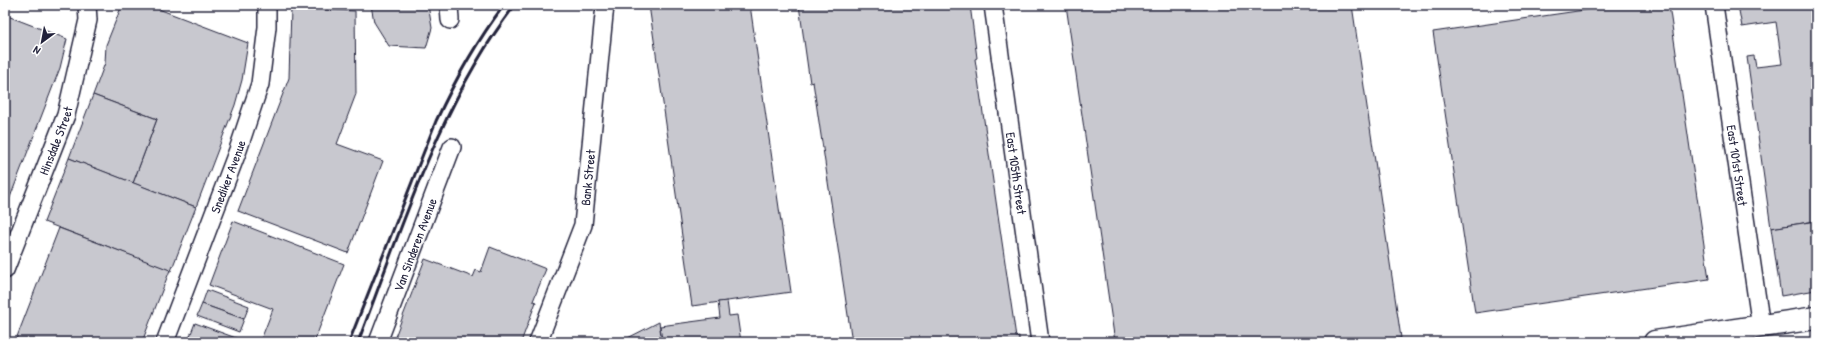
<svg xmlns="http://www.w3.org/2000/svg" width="1821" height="347" viewBox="0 0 1821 347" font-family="'Patrick Hand',sans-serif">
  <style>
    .building { fill: #c8c8cf; stroke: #22223b }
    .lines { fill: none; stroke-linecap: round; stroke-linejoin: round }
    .street-casing { stroke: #22223b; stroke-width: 20 }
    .secondary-casing { stroke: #22223b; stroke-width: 25 }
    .street { stroke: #fff; stroke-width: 17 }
    .secondary { stroke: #fff; stroke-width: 22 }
    .rail { stroke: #22223b; stroke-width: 3 }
    .labels { text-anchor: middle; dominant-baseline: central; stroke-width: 3; stroke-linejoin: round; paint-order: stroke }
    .street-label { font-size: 13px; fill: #22223b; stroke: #fff }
  </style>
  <rect width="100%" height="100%" fill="#fff"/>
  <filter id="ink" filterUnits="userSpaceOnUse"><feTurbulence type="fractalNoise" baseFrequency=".025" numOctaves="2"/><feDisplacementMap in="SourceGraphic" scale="8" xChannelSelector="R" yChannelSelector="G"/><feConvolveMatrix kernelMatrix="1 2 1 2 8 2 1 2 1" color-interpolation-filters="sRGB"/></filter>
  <g filter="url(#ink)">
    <g class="building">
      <path d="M 122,5 L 148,5 L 248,43 L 242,80 L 235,105 L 196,207 L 133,183 L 157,119 L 93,95 L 105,63 L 106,45 Z"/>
      <path d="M 371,5 L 428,5 L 432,28 L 426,48 L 389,46 L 374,22 Z"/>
      <path d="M 649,5 L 750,5 L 791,292 L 692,306 Z"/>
      <path d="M 799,5 L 874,5 L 874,8 L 894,5 L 970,5 L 977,58 L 975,59 L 1016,337 L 1019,336 L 1019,342 L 852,342 L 813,82 L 810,83 Z"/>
      <path d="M 1066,5 L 1352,5 L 1401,338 L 1372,342 L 1115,342 Z"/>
      <path d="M 1619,5 L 1669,5 L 1709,279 L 1475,313 L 1433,32 Z"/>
      <path d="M 1738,5 L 1816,5 L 1816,221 L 1771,228 L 1747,57 L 1754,56 L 1756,67 L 1782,64 L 1776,22 L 1742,27 Z"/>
      <path d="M 291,8 L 355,11 L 356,94 L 337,144 L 383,161 L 348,253 L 238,211 L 289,78 Z"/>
      <path d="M 5,15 L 67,39 L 60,68 L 9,200 L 5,198 Z"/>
      <path d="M 93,95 L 157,119 L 133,183 L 69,158 Z"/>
      <path d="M 69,158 L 196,207 L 171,271 L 44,222 Z"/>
      <path d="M 233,221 L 344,264 L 314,342 L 260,342 L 273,309 L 209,285 Z"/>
      <path d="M 1816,221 L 1816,290 L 1781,296 L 1771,228 Z"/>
      <path d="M 59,228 L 170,270 L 142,342 L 15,342 Z"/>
      <path d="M 490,247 L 546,269 L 533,301 L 536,302 L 521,342 L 393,342 L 425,259 L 473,277 L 476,270 L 481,272 Z"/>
      <path d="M 207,290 L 249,306 L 244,319 L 202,304 Z"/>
      <path d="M 727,301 L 729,316 L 737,315 L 741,342 L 662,342 L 660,326 L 720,318 L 718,302 Z"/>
      <path d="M 202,304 L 244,319 L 239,332 L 197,316 Z"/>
      <path d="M 659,322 L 662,342 L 620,342 Z"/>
      <path d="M 195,323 L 236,338 L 235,342 L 207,342 L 190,336 Z"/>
      <path d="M 190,336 L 207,342 L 188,342 Z"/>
    </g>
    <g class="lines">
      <defs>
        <g id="street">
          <path d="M 449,5 L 450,20"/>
          <path id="s1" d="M 993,5 L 1040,342"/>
          <path id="s2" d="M 1714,5 L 1761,327"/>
          <path id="s3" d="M 5,270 L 66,115 L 88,20 L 87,5"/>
          <path id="s4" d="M 165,342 L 238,150 L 260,84 L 267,27 L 267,5"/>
          <path id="s5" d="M 378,342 L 452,147"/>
          <path id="s6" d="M 538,342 L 583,225 L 605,5"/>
        </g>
        <path id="secondary" d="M 1655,342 L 1816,318"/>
      </defs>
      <use href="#street" class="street-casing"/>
      <use href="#secondary" class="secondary-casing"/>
      <use href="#street" class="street"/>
      <use href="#secondary" class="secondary"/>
      <g class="rail">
        <path d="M 349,342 L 436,121 C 455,80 477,41 504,5"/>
        <path d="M 358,342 C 402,228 440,102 515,5"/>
      </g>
    </g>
  </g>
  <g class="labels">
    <g class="street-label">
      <text stroke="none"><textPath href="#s3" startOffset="139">Hinsdale Street</textPath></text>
      <text stroke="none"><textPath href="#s2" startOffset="162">East 101st Street</textPath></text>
      <text stroke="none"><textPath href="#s1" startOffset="170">East 105th Street</textPath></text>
      <text stroke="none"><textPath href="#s4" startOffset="177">Snediker Avenue</textPath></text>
      <text stroke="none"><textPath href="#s6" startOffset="173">Bank Street</textPath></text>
      <text stroke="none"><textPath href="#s5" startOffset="104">Van Sinderen Avenue</textPath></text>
    </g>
  </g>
  <rect width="1821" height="347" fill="none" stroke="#fff" stroke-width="20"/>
  <rect x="10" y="10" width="1801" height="327" fill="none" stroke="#22223b" stroke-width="1.5" filter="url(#ink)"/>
  <g transform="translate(42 42) rotate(212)" stroke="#ffffff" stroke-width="3" paint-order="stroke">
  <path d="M0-3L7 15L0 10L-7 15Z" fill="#22223b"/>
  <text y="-6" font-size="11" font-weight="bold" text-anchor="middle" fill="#22223b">N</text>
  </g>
</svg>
